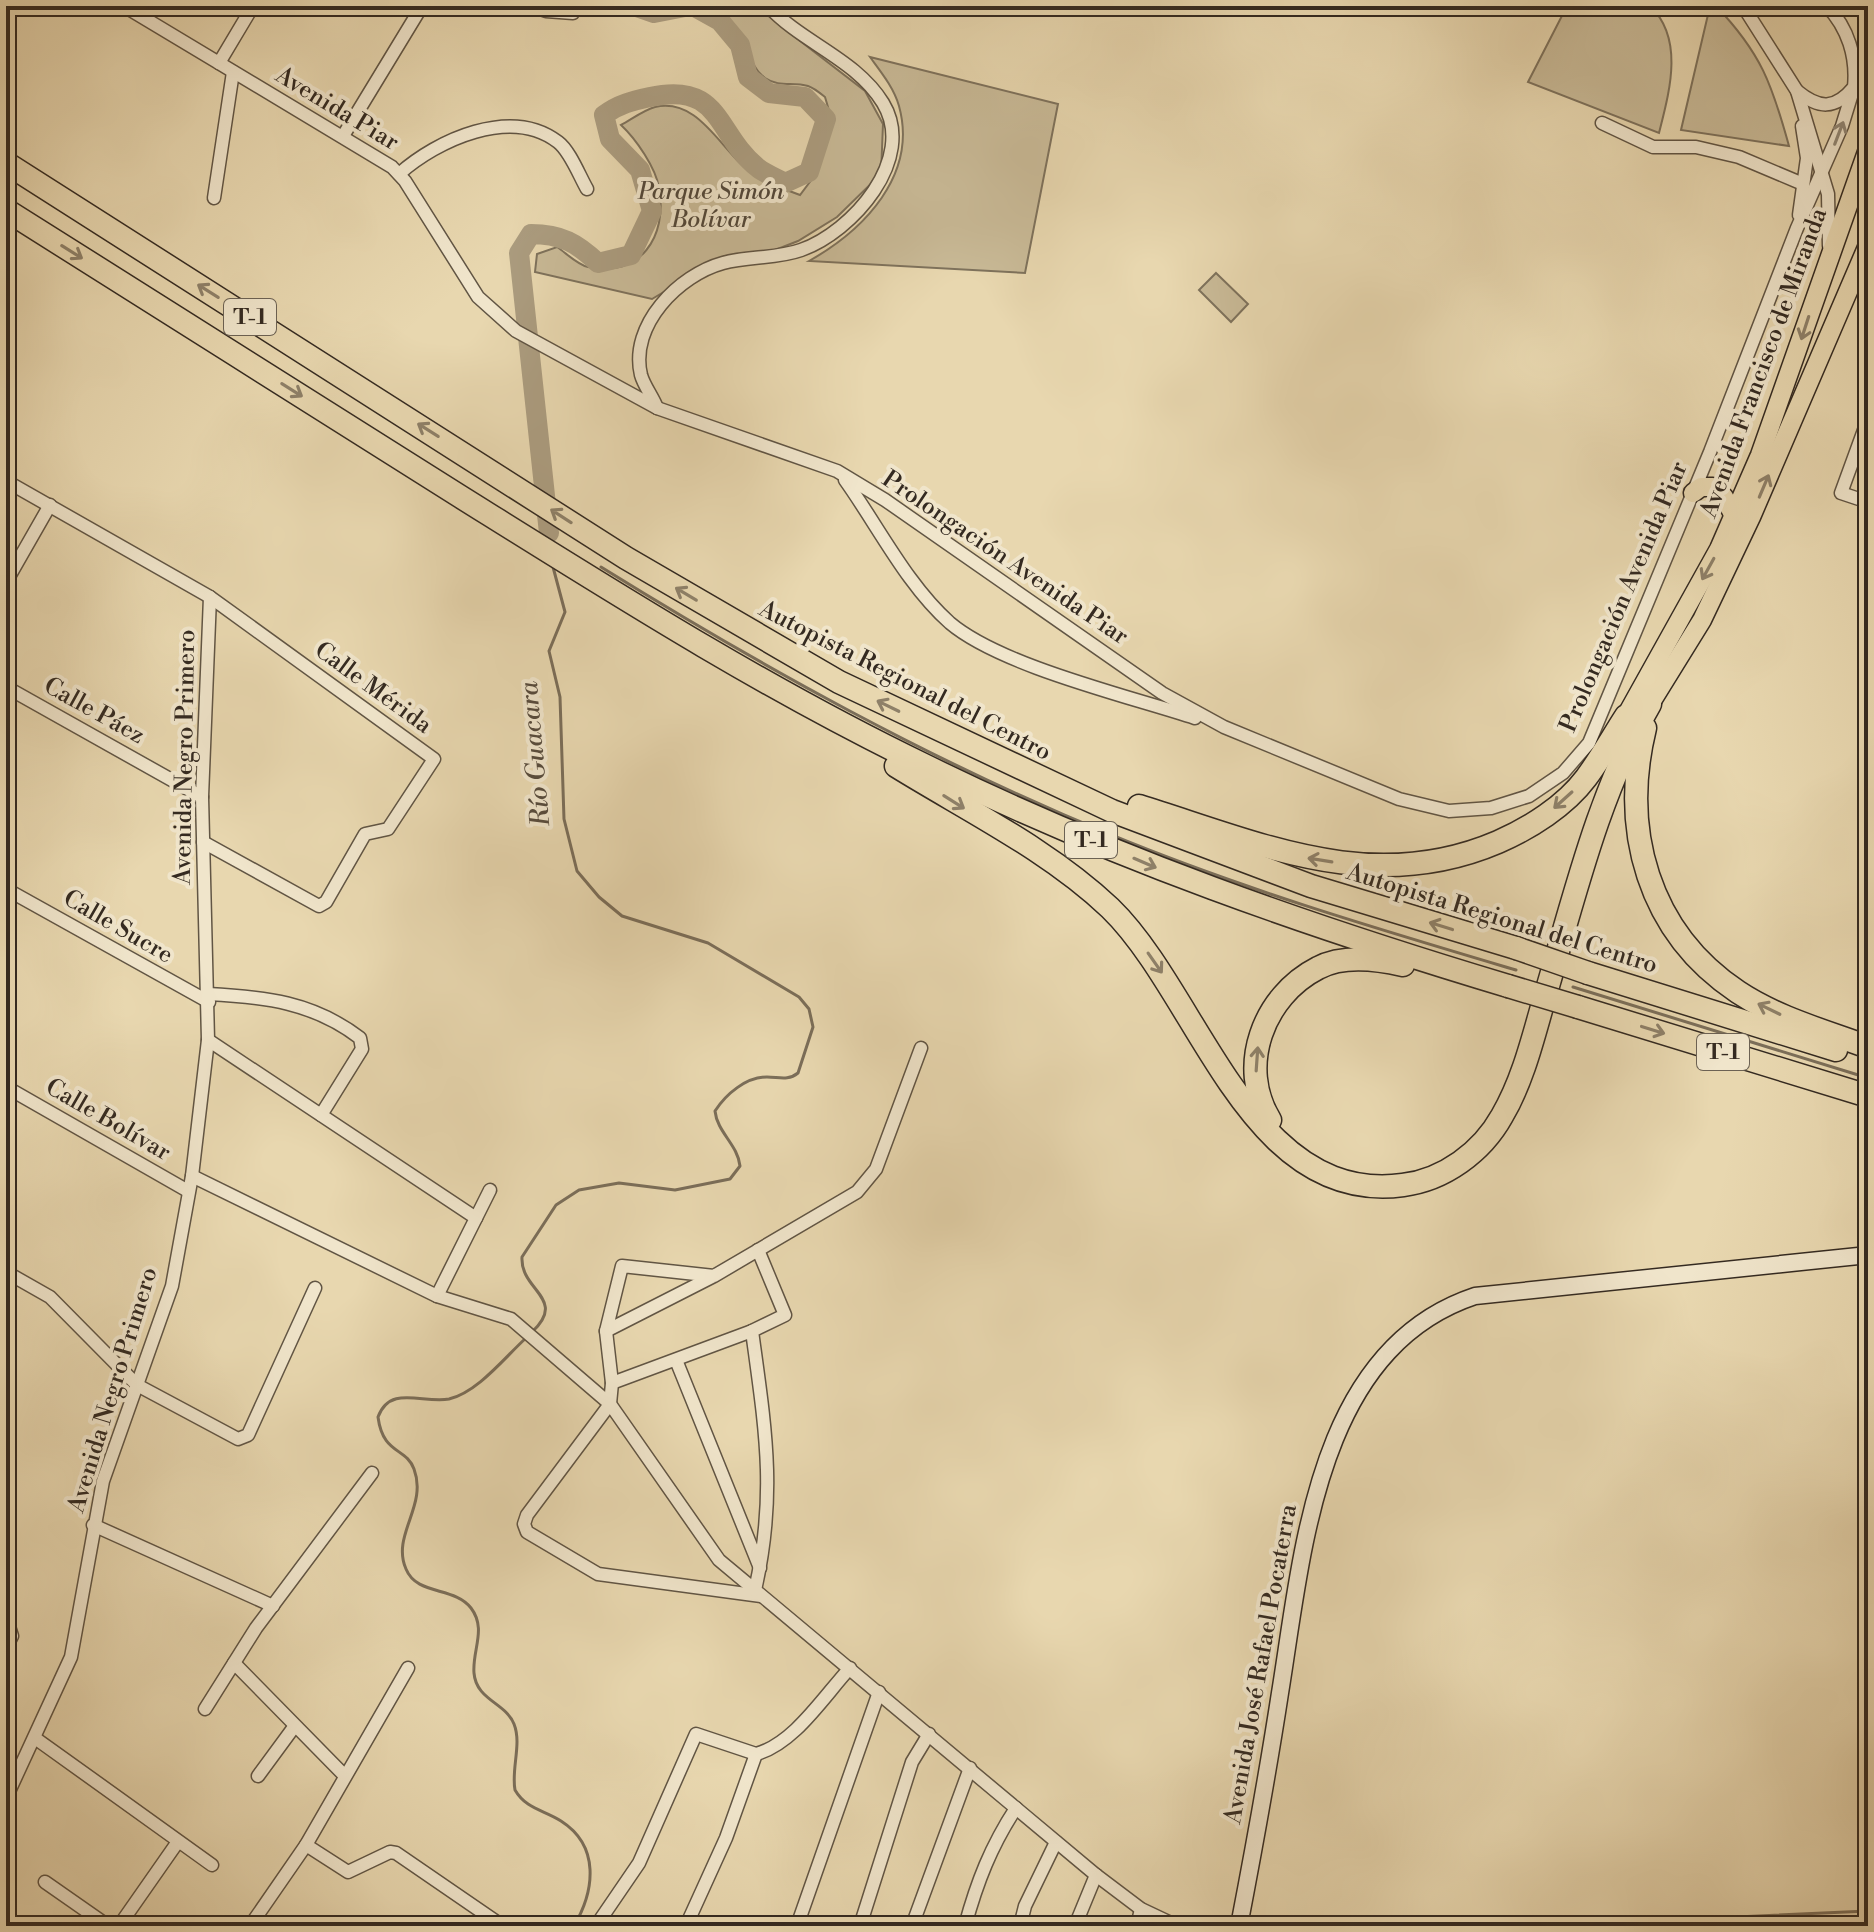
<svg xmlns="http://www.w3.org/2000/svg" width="1874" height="1932" viewBox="0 0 1874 1932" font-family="'Libre Bodoni',serif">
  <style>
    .green { fill: #c9ba97; stroke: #7e725c; stroke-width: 2 }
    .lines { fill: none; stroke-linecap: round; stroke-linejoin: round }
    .stream { stroke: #7b6e59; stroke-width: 3 }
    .river { stroke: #ab9c7f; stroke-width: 20 }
    .street-casing { stroke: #615544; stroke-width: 15 }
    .secondary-casing { stroke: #342a21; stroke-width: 19 }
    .primary-casing { stroke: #342a21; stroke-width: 21 }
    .highway-casing { stroke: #342a21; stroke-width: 25 }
    .street { stroke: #f0e5cb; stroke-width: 12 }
    .secondary { stroke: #f0e5cb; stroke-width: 16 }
    .primary { stroke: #e8d7af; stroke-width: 18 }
    .highway { stroke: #e8d7af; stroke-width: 22 }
    .highway-bridge-casing { stroke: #342a21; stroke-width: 25; stroke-linecap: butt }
    .highway-bridge { stroke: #e8d7af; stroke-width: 22 }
    .oneway { stroke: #928876 }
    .oneway2 { stroke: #8e8068 }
    .labels { text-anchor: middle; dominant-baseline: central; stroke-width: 8; stroke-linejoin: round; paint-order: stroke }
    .shield { fill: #f0e5cb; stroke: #6c6254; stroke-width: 2 }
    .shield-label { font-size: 22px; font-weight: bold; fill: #342a21 }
    .street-label { font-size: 24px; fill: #342a21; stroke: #f0e5cb }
    .park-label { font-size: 24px; font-style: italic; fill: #524739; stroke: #f0e5cb }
    .water-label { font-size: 26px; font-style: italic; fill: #584c3d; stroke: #f0e5cb }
  </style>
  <rect width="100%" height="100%" fill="#e8d7af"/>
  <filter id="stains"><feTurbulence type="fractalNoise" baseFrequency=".0025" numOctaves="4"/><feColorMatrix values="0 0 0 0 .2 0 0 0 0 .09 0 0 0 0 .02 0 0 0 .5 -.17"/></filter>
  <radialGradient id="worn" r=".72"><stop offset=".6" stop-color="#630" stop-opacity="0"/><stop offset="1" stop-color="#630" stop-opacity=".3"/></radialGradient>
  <g class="green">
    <path d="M 706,6 L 762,6 L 795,37 L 865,91 L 883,124 L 881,174 L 837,217 L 798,241 L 770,252 L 721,258 L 652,299 L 535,272 L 537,254 L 557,247 C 566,253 578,265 588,267 C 640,278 668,237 659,188 C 656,168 636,139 621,125 C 632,119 644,110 655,107 C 694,98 716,140 740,163 C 757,179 778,187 800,195 L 812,179 L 833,124 L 825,97 C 820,93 814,88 808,86 C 793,81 780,88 765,78 C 740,59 754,25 706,6 Z"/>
    <path d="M 1567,6 L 1650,6 C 1685,39 1669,93 1659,133 L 1528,82 Z"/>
    <path d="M 1710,6 L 1716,6 C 1761,53 1772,84 1789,146 L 1681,130 Z"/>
    <path d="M 870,57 L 1058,104 L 1025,273 L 809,261 C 864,230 918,175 899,106 C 894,88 881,72 870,57 Z"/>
    <path d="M 1216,273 L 1248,304 L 1231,322 L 1199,290 Z"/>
  </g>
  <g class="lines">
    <g class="stream">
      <path d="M 549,533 L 550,543"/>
      <path d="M 601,567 C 764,668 932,761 1109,834 C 1242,889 1378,929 1516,970"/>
      <path d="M 1573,987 L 1868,1078"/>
      <path d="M 532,1332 C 568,1298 520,1291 522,1257 L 556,1205 L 579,1190 L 619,1183 L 675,1190 L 730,1179 L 740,1166 C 738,1145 717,1132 715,1111 C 726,1094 746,1077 767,1077 C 779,1077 788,1081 798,1073 L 813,1027 L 809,1009 L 799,997 L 708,943 L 622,916 L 599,897 L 577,871 L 564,819 L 560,697 L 549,651 L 565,612 L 553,567"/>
      <path d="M 526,1338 C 505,1357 478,1392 449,1399 C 423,1404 390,1384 378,1417 C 383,1455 406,1447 414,1469 C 428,1506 391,1535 406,1569 C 417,1596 454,1586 471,1608 C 487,1629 472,1650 474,1673 C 476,1700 506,1703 514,1724 C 522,1744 511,1769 515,1790 C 526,1809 544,1810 561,1821 C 600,1846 595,1890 574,1926"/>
      <path d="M 1540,1926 L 1868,1911"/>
    </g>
    <g class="river">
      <path d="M 634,6 L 654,13 L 690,6"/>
      <path d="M 549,533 L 519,253 L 531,234 C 561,234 577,243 598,263 L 631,255 L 652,211 L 640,170 L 610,139 L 604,115 C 619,104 632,101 650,97 C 722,81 715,134 758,168 C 766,174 776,178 785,183 L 809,172 L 826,119 L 805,97 L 769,93 L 748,77 L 740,45 L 720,21 L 693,6"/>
    </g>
    <defs>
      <g id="street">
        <path d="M 124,6 L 392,167 L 405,181 L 478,297 L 516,331 L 657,408 L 837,471 L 885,500 L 1162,693 L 1224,727 L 1399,799 L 1449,811 L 1491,808 L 1529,796 L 1563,773 L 1589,743 L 1710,452 L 1797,228 L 1842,126 L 1854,87"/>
        <path d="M 532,6 L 546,11 L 573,13"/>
        <path d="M 1743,6 L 1797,91 L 1828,194 L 1829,246"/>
        <path d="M 219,63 L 253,6"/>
        <path d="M 1797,91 C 1819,109 1835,110 1854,87 C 1857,57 1848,28 1827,6"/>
        <path d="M 1602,123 L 1653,147 L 1696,147 L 1739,157 L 1803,184"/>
        <path d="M 343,136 L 422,6"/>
        <path d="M 399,174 C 437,140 511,106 558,142 C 570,151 579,175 587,189"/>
        <path d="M 214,198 L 233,72"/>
        <path d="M 1799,215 L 1807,158 L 1802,126"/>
        <path d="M 657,408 C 653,397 644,386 641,375 C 629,325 679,275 723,263 C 748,256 776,259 801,250 C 852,232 917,159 883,103 C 856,59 802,43 768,6"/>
        <path d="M 1868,419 L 1841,493 L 1868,502"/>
        <path d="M 845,480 C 878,526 907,585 950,623 C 1001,666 1128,696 1195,718"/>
        <path d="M 6,481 L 210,597 L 434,759 L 388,829 L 365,834 L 326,902 L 319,906 L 203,842"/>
        <path d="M 6,582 L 50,505"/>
        <path d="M 6,687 L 202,797"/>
        <path d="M 6,889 L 209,1002"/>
        <path d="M 208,994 C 265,997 313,1002 360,1038 L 362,1049 L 321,1115"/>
        <path d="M 208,1040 L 476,1218 L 437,1296"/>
        <path d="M 6,1087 L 188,1191"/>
        <path d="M 192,1176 L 437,1296 L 511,1319 L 610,1404 L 719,1560 L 1096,1875 L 1141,1909 L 1177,1926"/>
        <path d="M 476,1218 L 490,1190"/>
        <path d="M 6,1272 L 50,1297 L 137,1385 L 238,1439 L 248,1435 L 315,1288"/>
        <path d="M 714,1276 L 622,1266 L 606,1331 L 714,1276 L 857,1192 L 876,1169 L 921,1048"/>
        <path d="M 606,1331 L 612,1383 L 752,1331"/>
        <path d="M 676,1360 L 760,1568"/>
        <path d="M 612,1383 L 610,1404 L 527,1515 L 524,1524 L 527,1532 L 598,1574 L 761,1596"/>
        <path d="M 93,1525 L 273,1606"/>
        <path d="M 755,1590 C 777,1493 765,1427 752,1331 L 785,1315 L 758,1250"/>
        <path d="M 6,1617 L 12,1636 L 6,1648"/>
        <path d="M 234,1663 L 344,1775"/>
        <path d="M 205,1709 L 256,1628 L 372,1473"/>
        <path d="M 35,1738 L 212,1865"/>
        <path d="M 258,1776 L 294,1727"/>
        <path d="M 6,1798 L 71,1657 L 103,1481 L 172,1286 L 192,1176 L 208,1040 L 202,797 L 210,597"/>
        <path d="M 306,1845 L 408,1668"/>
        <path d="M 45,1882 L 108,1926"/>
        <path d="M 119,1926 L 177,1843"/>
        <path d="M 250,1926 L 306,1845 L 348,1872 L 390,1852 L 396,1853 L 498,1923"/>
        <path d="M 596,1926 L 639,1863 L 696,1734 L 756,1754 C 794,1744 824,1696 850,1668"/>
        <path d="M 686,1926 L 726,1838 L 756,1754"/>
        <path d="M 797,1926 L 879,1692"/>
        <path d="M 860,1926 L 912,1762 L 929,1734"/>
        <path d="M 912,1926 L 970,1768"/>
        <path d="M 965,1926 C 977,1882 991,1846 1016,1808"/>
        <path d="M 1020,1926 L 1025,1906 L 1056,1842"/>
        <path d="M 1075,1926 L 1096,1875"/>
        <path d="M 1137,1926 L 1141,1909"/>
      </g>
      <path id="secondary" d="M 1239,1926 C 1254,1848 1268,1771 1280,1693 C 1303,1552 1316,1349 1475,1296 L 1868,1255"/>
      <g id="primary">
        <path d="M 1693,493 L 1701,487 L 1713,487 L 1724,497 L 1734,516"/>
        <path d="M 1650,704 L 1702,620 L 1751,517 L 1868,245"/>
        <path d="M 1626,716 L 1719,549 L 1760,455 L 1868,149"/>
      </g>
      <g id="highway">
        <path d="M 6,163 L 626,558 L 839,682 L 1112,811 L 1311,886 L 1516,948"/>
        <path d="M 6,210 C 158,306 309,401 461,497 C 613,592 764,688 926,766 C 1113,858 1308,926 1508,986"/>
        <path d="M 1645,728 C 1620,830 1648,932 1738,992 C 1777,1018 1825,1031 1868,1047"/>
        <path d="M 896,766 C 967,810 1049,850 1110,908 C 1200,995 1249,1206 1403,1185 C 1444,1180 1482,1152 1502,1116 C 1525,1077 1535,1029 1548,986 C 1576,890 1600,791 1650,704"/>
        <path d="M 1139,806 C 1261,844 1372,896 1498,842 C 1530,828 1565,806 1586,778 C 1601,758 1613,736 1626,716"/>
        <path d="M 1588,973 L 1836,1050"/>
        <path d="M 1578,1007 L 1868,1096"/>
        <path d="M 1270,1120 C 1237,1067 1263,996 1318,968 C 1342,955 1377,959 1403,965"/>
      </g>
    </defs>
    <use href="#street" class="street-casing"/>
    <use href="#secondary" class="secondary-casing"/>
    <use href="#primary" class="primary-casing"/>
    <use href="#highway" class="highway-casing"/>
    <use href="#street" class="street"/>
    <use href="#secondary" class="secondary"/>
    <use href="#primary" class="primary"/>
    <use href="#highway" class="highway"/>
    <defs>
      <g id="highway-bridge">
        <path d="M 1516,948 L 1588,973"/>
        <path d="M 1508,986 L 1578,1007"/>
      </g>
    </defs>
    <use href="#highway-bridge" class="highway-bridge-casing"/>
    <use href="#highway-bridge" class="highway-bridge"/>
  </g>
  <defs><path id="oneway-shaft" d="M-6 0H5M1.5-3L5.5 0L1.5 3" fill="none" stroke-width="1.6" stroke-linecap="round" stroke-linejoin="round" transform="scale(2)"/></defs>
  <use class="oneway" href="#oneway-shaft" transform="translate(1839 133) rotate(-69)"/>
  <g class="oneway2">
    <use href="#oneway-shaft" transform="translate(72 252) rotate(32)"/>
    <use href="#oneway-shaft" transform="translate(208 291) rotate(-148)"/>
    <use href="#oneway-shaft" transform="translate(1805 328) rotate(108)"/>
    <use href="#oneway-shaft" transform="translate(292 390) rotate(32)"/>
    <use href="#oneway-shaft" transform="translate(428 430) rotate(-148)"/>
    <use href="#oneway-shaft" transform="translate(1764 486) rotate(-67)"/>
    <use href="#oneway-shaft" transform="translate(561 516) rotate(-147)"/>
    <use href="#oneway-shaft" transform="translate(1708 569) rotate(119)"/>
    <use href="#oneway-shaft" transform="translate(686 594) rotate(-149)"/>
    <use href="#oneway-shaft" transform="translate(888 706) rotate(-154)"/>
    <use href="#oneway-shaft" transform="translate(1563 800) rotate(138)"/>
    <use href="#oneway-shaft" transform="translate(954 802) rotate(32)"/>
    <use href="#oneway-shaft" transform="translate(1320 860) rotate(-171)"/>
    <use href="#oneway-shaft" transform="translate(1145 863) rotate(23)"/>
    <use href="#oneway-shaft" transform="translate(1441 926) rotate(-163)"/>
    <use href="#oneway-shaft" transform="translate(1155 963) rotate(55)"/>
    <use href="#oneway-shaft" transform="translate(1769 1009) rotate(-154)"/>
    <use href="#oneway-shaft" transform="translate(1653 1030) rotate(17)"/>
    <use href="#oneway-shaft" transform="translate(1257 1059) rotate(-86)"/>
  </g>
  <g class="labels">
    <g class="shield">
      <rect x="224" y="299" width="52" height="36" rx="6"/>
      <rect x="1065" y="822" width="52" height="36" rx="6"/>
      <rect x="1697" y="1034" width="52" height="36" rx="6"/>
    </g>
    <g class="shield-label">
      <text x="250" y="317">T-1</text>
      <text x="1091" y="840">T-1</text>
      <text x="1723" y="1052">T-1</text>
    </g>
    <g class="street-label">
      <text transform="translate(337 109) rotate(31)">Avenida Piar</text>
      <text transform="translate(1764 363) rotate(-70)">Avenida Francisco de Miranda</text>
      <text transform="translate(1005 558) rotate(34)">Prolongación Avenida Piar</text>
      <text transform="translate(1624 597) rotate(-67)">Prolongación Avenida Piar</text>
      <text transform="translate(905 681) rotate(27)">Autopista Regional del Centro</text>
      <text transform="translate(373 688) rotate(36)">Calle Mérida</text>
      <text transform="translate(94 711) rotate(29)">Calle Páez</text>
      <text transform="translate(185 757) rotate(-89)">Avenida Negro Primero</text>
      <text transform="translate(1502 919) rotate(17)">Autopista Regional del Centro</text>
      <text transform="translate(118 927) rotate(30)">Calle Sucre</text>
      <text transform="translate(108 1120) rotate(30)">Calle Bolívar</text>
      <text transform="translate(113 1390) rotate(-73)">Avenida Negro Primero</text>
      <text transform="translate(1261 1664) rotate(-80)">Avenida José Rafael Pocaterra</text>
    </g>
    <g class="park-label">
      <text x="711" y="192">Parque Simón<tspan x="711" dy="28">Bolívar</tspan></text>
    </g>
    <g class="water-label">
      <text transform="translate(535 754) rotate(-95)">Río Guacara</text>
    </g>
  </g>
  <rect width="1874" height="1932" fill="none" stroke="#e8d7af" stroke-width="32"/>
  <rect x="8" y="8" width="1858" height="1916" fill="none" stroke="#342a21" stroke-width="4"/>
  <rect x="16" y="16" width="1842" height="1900" fill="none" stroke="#342a21" stroke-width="2"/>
  <rect width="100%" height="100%" filter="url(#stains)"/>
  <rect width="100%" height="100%" fill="url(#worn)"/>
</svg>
